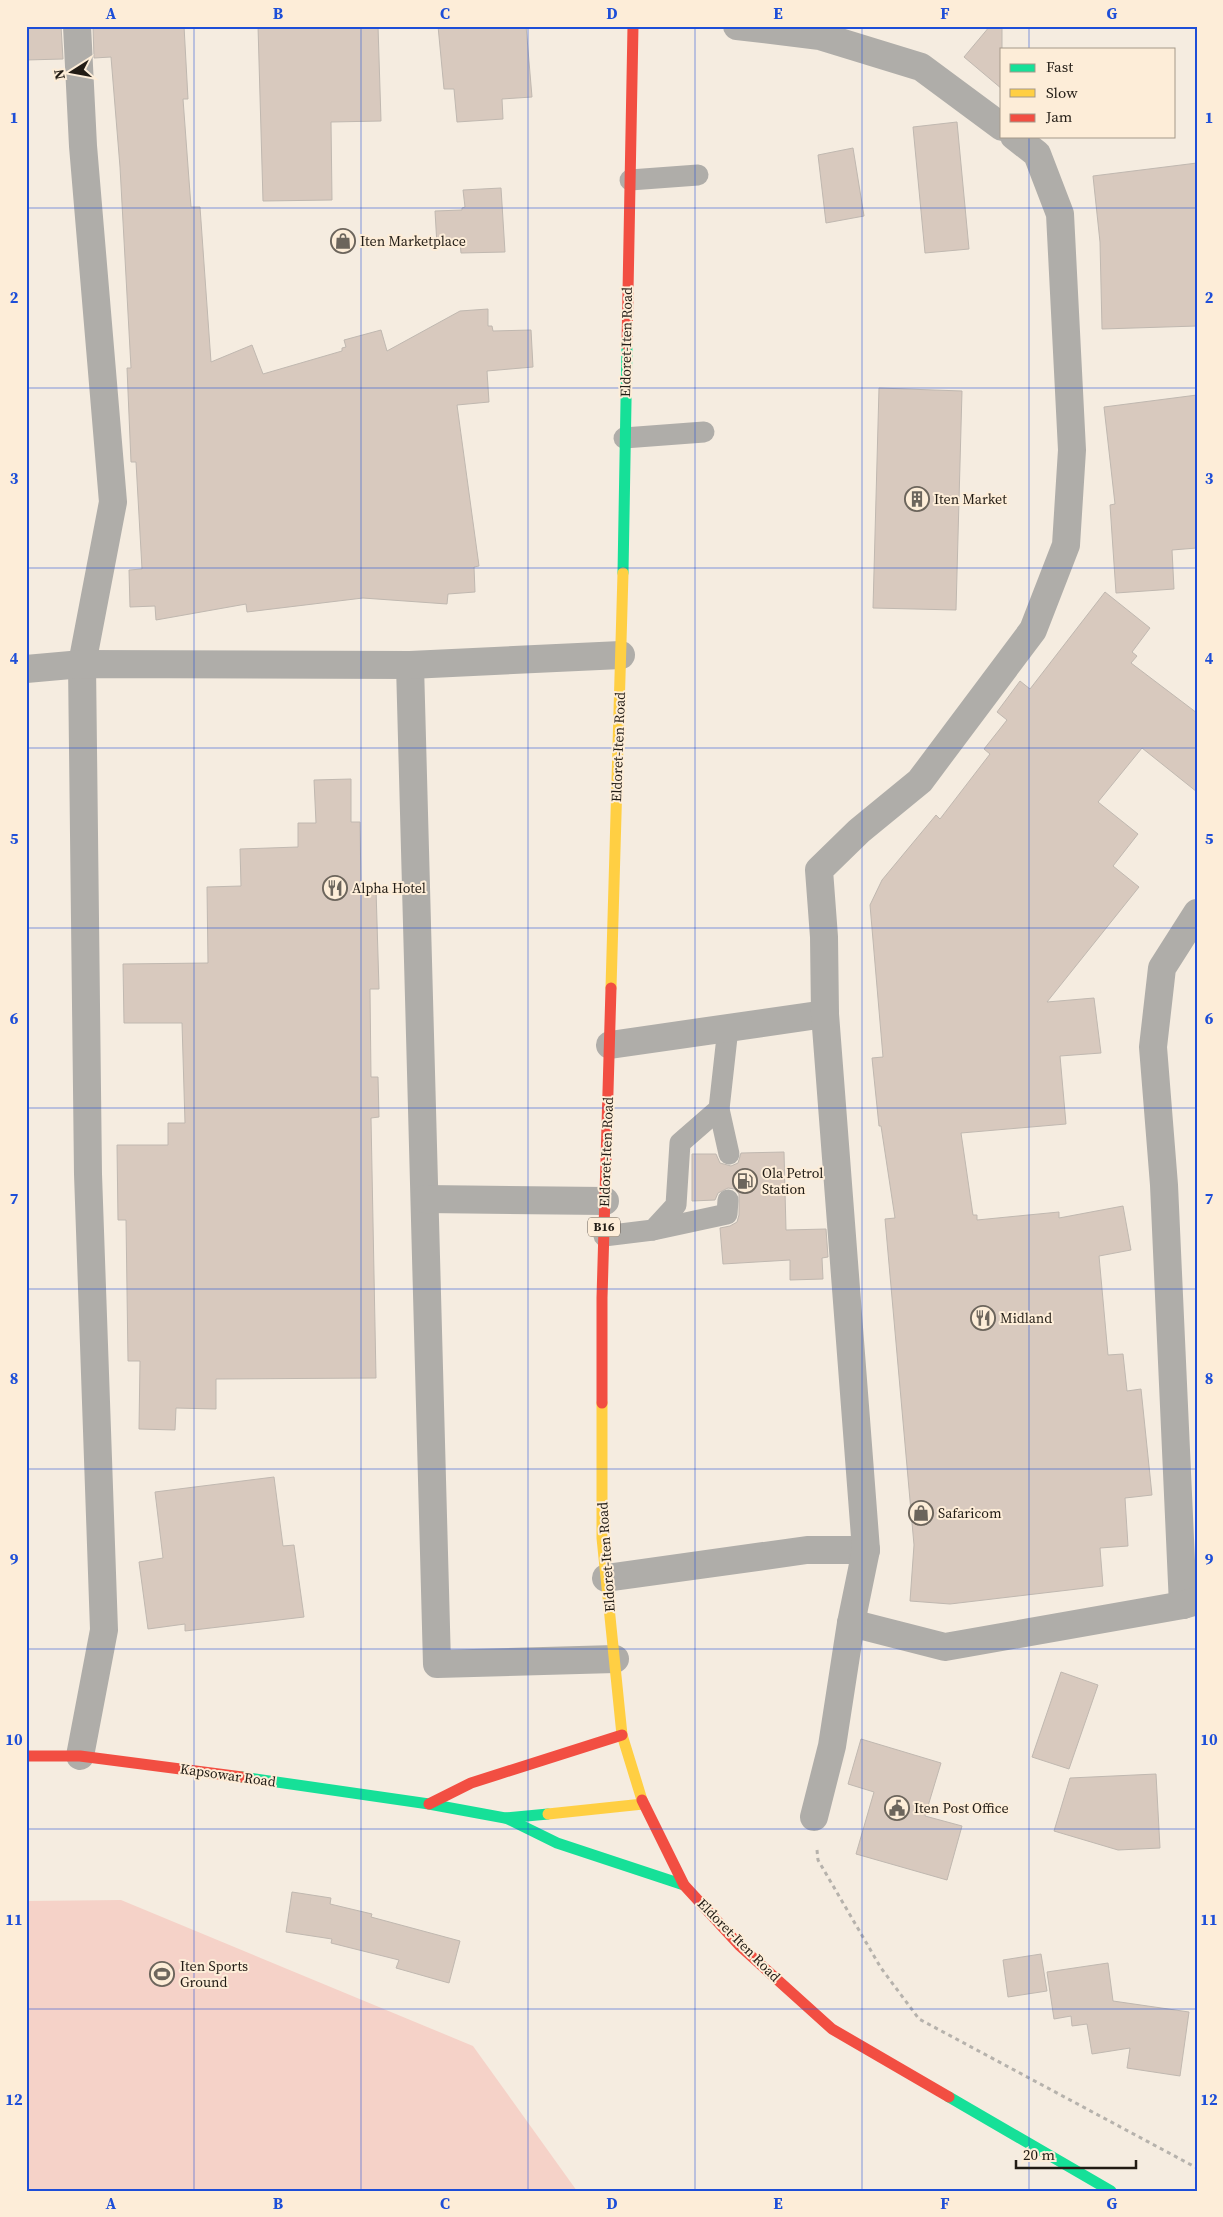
<svg xmlns="http://www.w3.org/2000/svg" width="1223" height="2217" viewBox="0 0 1223 2217" font-family="'Source Serif 4',serif">
  <style>
    .green { fill: #f5d2c8 }
    .building { fill: #d8c9be; stroke: #c0b8b0 }
    .lines { fill: none; stroke-linecap: round; stroke-linejoin: round }
    .path { stroke: #b6b2ac; stroke-width: 3; stroke-dasharray: 4 4; stroke-linecap: butt }
    .lane { stroke: #afada9; stroke-width: 21 }
    .street { stroke: #afada9; stroke-width: 28 }
    .fast { stroke: #16e098; stroke-width: 11 }
    .slow { stroke: #ffcf43; stroke-width: 11 }
    .jam { stroke: #f24e42; stroke-width: 11 }
    .grid { fill: none; stroke: #1d4ed8; stroke-width: 1; stroke-opacity: 0.55 }
    .labels { text-anchor: middle; dominant-baseline: central; stroke-width: 4; stroke-linejoin: round; paint-order: stroke }
    .shield { fill: #fdedd8; stroke: #645b50; stroke-width: 1 }
    .shield-label { font-size: 12px; font-weight: bold; fill: #221c15 }
    .poi-label { font-size: 14px; fill: #221c15; stroke: #fdedd8; text-anchor: start }
    .street-label { font-size: 14px; fill: #221c15; stroke: #fdedd8 }
    .neatline { fill: none; stroke: #1d4ed8; stroke-width: 2 }
    .grid-label { font-size: 16px; text-anchor: middle; font-weight: bold; fill: #1d4ed8 }
  </style>
  <rect width="100%" height="100%" fill="#f5ece0"/>
  <path class="green" d="M 121,1900 L 473,2046 L 577,2191 L 26,2191 L 26,1901 Z"/>
  <g class="building">
    <path d="M 26,26 L 61,26 L 63,59 L 26,60 Z"/>
    <path d="M 93,26 L 184,26 L 188,99 L 183,99 L 191,207 L 200,207 L 211,362 L 252,345 L 263,374 L 342,351 L 342,348 L 346,347 L 344,340 L 381,330 L 387,351 L 460,311 L 488,309 L 488,326 L 492,326 L 493,331 L 531,330 L 533,367 L 487,371 L 489,402 L 457,405 L 479,566 L 474,567 L 475,592 L 448,594 L 447,604 L 363,598 L 247,612 L 246,604 L 156,620 L 155,606 L 130,607 L 129,570 L 142,569 L 136,462 L 131,462 L 127,368 L 131,368 L 120,167 L 111,57 L 94,58 Z"/>
    <path d="M 258,26 L 378,26 L 381,121 L 331,122 L 332,200 L 263,201 Z"/>
    <path d="M 438,26 L 526,26 L 532,97 L 502,99 L 503,119 L 457,122 L 454,89 L 444,89 Z"/>
    <path d="M 990,26 L 1002,26 L 1002,89 L 964,57 Z"/>
    <path d="M 957,122 L 969,249 L 925,253 L 913,127 Z"/>
    <path d="M 853,148 L 864,216 L 826,223 L 818,155 Z"/>
    <path d="M 1197,163 L 1197,326 L 1102,329 L 1100,242 L 1093,176 Z"/>
    <path d="M 501,188 L 505,252 L 461,253 L 460,243 L 437,245 L 435,211 L 462,210 L 462,208 L 465,207 L 463,190 Z"/>
    <path d="M 879,388 L 962,391 L 956,610 L 873,608 Z"/>
    <path d="M 1197,395 L 1197,548 L 1172,550 L 1174,589 L 1116,593 L 1110,505 L 1115,504 L 1104,407 Z"/>
    <path d="M 1105,592 L 1150,628 L 1132,652 L 1137,656 L 1131,663 L 1197,713 L 1197,792 L 1142,748 L 1098,802 L 1138,834 L 1113,866 L 1139,887 L 1047,1002 L 1094,998 L 1101,1053 L 1060,1056 L 1066,1124 L 961,1133 L 973,1215 L 977,1215 L 977,1220 L 1059,1212 L 1059,1218 L 1123,1206 L 1131,1250 L 1099,1256 L 1108,1355 L 1123,1354 L 1127,1391 L 1141,1389 L 1152,1495 L 1125,1498 L 1128,1546 L 1100,1548 L 1103,1586 L 950,1604 L 910,1601 L 914,1545 L 885,1219 L 895,1218 L 881,1126 L 879,1126 L 872,1058 L 883,1057 L 870,905 L 882,880 L 936,815 L 940,819 L 990,754 L 984,749 L 1007,720 L 997,712 L 1020,681 L 1030,689 Z"/>
    <path d="M 351,779 L 351,822 L 360,822 L 361,889 L 376,889 L 379,989 L 370,989 L 371,1077 L 378,1077 L 379,1117 L 371,1118 L 376,1378 L 216,1379 L 216,1409 L 176,1408 L 175,1430 L 139,1429 L 140,1361 L 128,1361 L 126,1220 L 118,1220 L 117,1145 L 168,1145 L 168,1123 L 185,1123 L 182,1023 L 124,1023 L 123,964 L 208,963 L 207,887 L 241,886 L 240,849 L 298,847 L 298,823 L 316,823 L 314,780 Z"/>
    <path d="M 784,1152 L 786,1230 L 826,1229 L 828,1257 L 822,1258 L 823,1279 L 790,1280 L 790,1260 L 723,1264 L 720,1228 L 730,1226 L 737,1222 L 739,1215 L 739,1194 L 735,1189 L 728,1188 L 718,1193 L 715,1200 L 692,1201 L 692,1154 L 716,1154 L 720,1163 L 731,1166 L 738,1163 L 741,1153 Z"/>
    <path d="M 274,1477 L 283,1546 L 294,1545 L 304,1617 L 185,1631 L 185,1624 L 148,1629 L 139,1562 L 163,1558 L 155,1492 Z"/>
    <path d="M 1061,1672 L 1098,1685 L 1069,1769 L 1032,1757 Z"/>
    <path d="M 861,1739 L 941,1763 L 925,1816 L 962,1826 L 947,1880 L 856,1854 L 874,1792 L 848,1784 Z"/>
    <path d="M 1156,1774 L 1160,1848 L 1118,1850 L 1054,1831 L 1070,1778 Z"/>
    <path d="M 292,1892 L 331,1898 L 330,1904 L 372,1914 L 371,1917 L 460,1941 L 449,1983 L 396,1968 L 399,1960 L 331,1943 L 332,1939 L 286,1932 Z"/>
    <path d="M 1041,1954 L 1047,1991 L 1008,1997 L 1003,1960 Z"/>
    <path d="M 1108,1963 L 1113,2001 L 1189,2012 L 1180,2076 L 1127,2068 L 1130,2048 L 1092,2054 L 1087,2024 L 1072,2026 L 1071,2016 L 1054,2019 L 1047,1972 Z"/>
  </g>
  <g class="lines">
    <path class="path" d="M 817,1850 L 818,1860 L 881,1968 L 919,2019 L 1197,2168"/>
    <g class="lane">
      <path d="M 630,180 L 698,175"/>
      <path d="M 624,438 L 704,432"/>
      <path d="M 719,1109 L 729,1154"/>
      <path d="M 653,1230 L 727,1214 L 728,1200"/>
      <path d="M 604,1236 L 653,1230 L 676,1205 L 680,1143 L 719,1109 L 728,1028"/>
    </g>
    <g class="street">
      <path d="M 77,26 L 83,146 L 113,502 L 82,664 L 88,1174 L 104,1630 L 80,1756"/>
      <path d="M 737,26 L 820,36 L 921,67 L 1002,127"/>
      <path d="M 410,665 L 437,1664 L 615,1659"/>
      <path d="M 26,669 L 82,664 L 410,665 L 621,655"/>
      <path d="M 610,1045 L 825,1014"/>
      <path d="M 425,1199 L 605,1201"/>
      <path d="M 606,1578 L 807,1550 L 866,1550"/>
      <path d="M 1183,1605 L 1164,1185 L 1153,1047 L 1162,968 L 1197,913"/>
      <path d="M 851,1623 L 945,1647 L 1183,1605 L 1197,1601"/>
      <path d="M 814,1817 L 832,1746 L 851,1623 L 866,1550 L 825,1014 L 824,937 L 819,870 L 859,831 L 920,781 L 1033,630 L 1066,545 L 1072,450 L 1060,214 L 1037,154 L 1014,136"/>
    </g>
    <g class="fast">
      <path d="M 623,573 L 627,345"/>
      <path d="M 242,1777 L 429,1804 L 505,1818 L 548,1814"/>
      <path d="M 506,1818 L 557,1843 L 684,1885"/>
      <path d="M 949,2097 L 1111,2191"/>
    </g>
    <g class="slow">
      <path d="M 611,988 L 623,573"/>
      <path d="M 602,1403 L 602,1538 L 622,1735 L 642,1800"/>
      <path d="M 548,1814 L 643,1804"/>
    </g>
    <g class="jam">
      <path d="M 627,345 L 633,26"/>
      <path d="M 602,1403 L 602,1298 L 611,988"/>
      <path d="M 26,1756 L 80,1756 L 242,1777"/>
      <path d="M 642,1800 L 684,1885 L 740,1946 L 832,2029 L 949,2097"/>
      <path d="M 429,1804 L 471,1783 L 622,1735"/>
    </g>
  </g>
  <path class="grid" d="M 194,26 L 194,2191M 361,26 L 361,2191M 528,26 L 528,2191M 695,26 L 695,2191M 862,26 L 862,2191M 1029,26 L 1029,49M 1029,136 L 1029,2191M 26,208 L 1197,208M 26,388 L 1197,388M 26,568 L 1197,568M 26,748 L 1197,748M 26,928 L 1197,928M 26,1108 L 1197,1108M 26,1289 L 1197,1289M 26,1469 L 1197,1469M 26,1649 L 1197,1649M 26,1829 L 1197,1829M 26,2009 L 1197,2009"/>
  <defs>
    <symbol id="shop-ring" viewBox="-11 -11 22 22"><circle r="9.5" fill="#fdedd8" stroke="#6c655c" stroke-width="1.5"/><path d="M-5-2.5h2.3a2.7 3.5 0 0 1 5.4 0H5L5.5 6h-11ZM-1.5-2.5h3a1.5 2.3 0 0 0-3 0Z" fill="#6c655c"/></symbol>
    <symbol id="building-ring" viewBox="-11 -11 22 22"><circle r="9.5" fill="#fdedd8" stroke="#6c655c" stroke-width="1.5"/><path d="M-4-6H4V6H1V3H-1V6H-4ZM-2.5-4.3h1.7v1.8h-1.7ZM.8-4.3h1.7v1.8H.8ZM-2.5-1h1.7V.8h-1.7ZM.8-1h1.7V.8H.8Z" fill="#6c655c"/></symbol>
    <symbol id="restaurant-ring" viewBox="-11 -11 22 22"><circle r="9.5" fill="#fdedd8" stroke="#6c655c" stroke-width="1.5"/><path d="M-5-6h1v4h1v-4h1v4h1v-4h1v5L-1.5 .5V6h-2V.5L-5-1ZM5-6V6H3V1.5H1.5Q1.5-4 5-6Z" fill="#6c655c"/></symbol>
    <symbol id="fuel-ring" viewBox="-11 -11 22 22"><circle r="9.5" fill="#fdedd8" stroke="#6c655c" stroke-width="1.5"/><path d="M-5.5-6h7V0h2V4h1.3V-2.5L3-4.5l.8-.8L6-3V5H2.5V1h-1V6h-7ZM-4.2-4.7v3.2H.2V-4.7Z" fill="#6c655c"/></symbol>
    <symbol id="civic-ring" viewBox="-11 -11 22 22"><circle r="9.5" fill="#fdedd8" stroke="#6c655c" stroke-width="1.5"/><path d="M-.6-6.5H3V-4.5H.6V-3L4-1V1h2V6H-6V1h2V-1L-.6-3ZM-1.2 2.5V6h2.4V2.5Z" fill="#6c655c"/></symbol>
    <symbol id="stadium-ring" viewBox="-11 -11 22 22"><circle r="9.5" fill="#fdedd8" stroke="#6c655c" stroke-width="1.5"/><path d="M0-5a6.5 5 0 1 0 0 10a6.5 5 0 1 0 0-10ZM-3.5-1.8h7v3.6h-7Z" fill="#6c655c"/></symbol>
  </defs>
  <g fill-rule="evenodd">
    <use href="#shop-ring" x="329" y="227" width="28" height="28"/>
    <use href="#building-ring" x="903" y="485" width="28" height="28"/>
    <use href="#restaurant-ring" x="321" y="874" width="28" height="28"/>
    <use href="#fuel-ring" x="731" y="1167" width="28" height="28"/>
    <use href="#restaurant-ring" x="969" y="1304" width="28" height="28"/>
    <use href="#shop-ring" x="907" y="1499" width="28" height="28"/>
    <use href="#civic-ring" x="883" y="1794" width="28" height="28"/>
    <use href="#stadium-ring" x="148" y="1960" width="28" height="28"/>
  </g>
  <g class="labels">
    <rect class="shield" x="588" y="1217.5" width="32" height="19" rx="4"/>
    <g class="shield-label">
      <text x="604" y="1227">B16</text>
    </g>
    <g class="poi-label">
      <text x="360" y="241">Iten Marketplace</text>
      <text x="934" y="499">Iten Market</text>
      <text x="352" y="888">Alpha Hotel</text>
      <text x="762" y="1173">Ola Petrol<tspan x="762" dy="16">Station</tspan></text>
      <text x="1000" y="1318">Midland</text>
      <text x="938" y="1513">Safaricom</text>
      <text x="914" y="1808">Iten Post Office</text>
      <text x="180" y="1966">Iten Sports<tspan x="180" dy="16">Ground</tspan></text>
    </g>
    <g class="street-label">
      <text transform="translate(626 342) rotate(-89)">Eldoret-Iten Road</text>
      <text transform="translate(618 747) rotate(-88)">Eldoret-Iten Road</text>
      <text transform="translate(606 1152) rotate(-88)">Eldoret-Iten Road</text>
      <text transform="translate(606 1557) rotate(-94)">Eldoret-Iten Road</text>
      <text transform="translate(228 1775) rotate(8)">Kapsowar Road</text>
      <text transform="translate(739 1940) rotate(45)">Eldoret-Iten Road</text>
    </g>
  </g>
  <rect width="1223" height="2217" fill="none" stroke="#fdedd8" stroke-width="55"/>
  <rect x="1000" y="48" width="175" height="90" fill="#fdedd8" stroke="#a5998a"/>
  <rect x="1010" y="64" width="25" height="8" fill="#16e098" stroke="#a5998a"/>
  <text x="1046" y="72" font-size="15" fill="#221c15">Fast</text>
  <rect x="1010" y="89" width="25" height="8" fill="#ffcf43" stroke="#a5998a"/>
  <text x="1046" y="98" font-size="15" fill="#221c15">Slow</text>
  <rect x="1010" y="114" width="25" height="8" fill="#f24e42" stroke="#a5998a"/>
  <text x="1046" y="122" font-size="15" fill="#221c15">Jam</text>
  <g transform="translate(72 72) rotate(259)" stroke="#fdedd8" stroke-width="4" paint-order="stroke">
  <path d="M0-4L9 19L0 12L-9 19Z" fill="#221c15"/>
  <text y="-8" font-size="14" font-weight="bold" text-anchor="middle" fill="#221c15">N</text>
  </g>
  <path d="M1016 2160v8h120v-8" fill="none" stroke="#221c15" stroke-width="2.5"/>
  <text x="1023" y="2160" font-size="15" fill="#221c15" stroke="#fdedd8" stroke-width="4" paint-order="stroke">20 m</text>
  <rect x="28" y="28" width="1168" height="2162" class="neatline"/>
  <g class="grid-label">
    <text x="111" y="19">A</text>
    <text x="278" y="19">B</text>
    <text x="445" y="19">C</text>
    <text x="612" y="19">D</text>
    <text x="778" y="19">E</text>
    <text x="945" y="19">F</text>
    <text x="1112" y="19">G</text>
    <text x="14" y="123">1</text>
    <text x="1209" y="123">1</text>
    <text x="14" y="303">2</text>
    <text x="1209" y="303">2</text>
    <text x="14" y="484">3</text>
    <text x="1209" y="484">3</text>
    <text x="14" y="664">4</text>
    <text x="1209" y="664">4</text>
    <text x="14" y="844">5</text>
    <text x="1209" y="844">5</text>
    <text x="14" y="1024">6</text>
    <text x="1209" y="1024">6</text>
    <text x="14" y="1204">7</text>
    <text x="1209" y="1204">7</text>
    <text x="14" y="1384">8</text>
    <text x="1209" y="1384">8</text>
    <text x="14" y="1565">9</text>
    <text x="1209" y="1565">9</text>
    <text x="14" y="1745">10</text>
    <text x="1209" y="1745">10</text>
    <text x="14" y="1925">11</text>
    <text x="1209" y="1925">11</text>
    <text x="14" y="2105">12</text>
    <text x="1209" y="2105">12</text>
    <text x="111" y="2209">A</text>
    <text x="278" y="2209">B</text>
    <text x="445" y="2209">C</text>
    <text x="612" y="2209">D</text>
    <text x="778" y="2209">E</text>
    <text x="945" y="2209">F</text>
    <text x="1112" y="2209">G</text>
  </g>
</svg>
